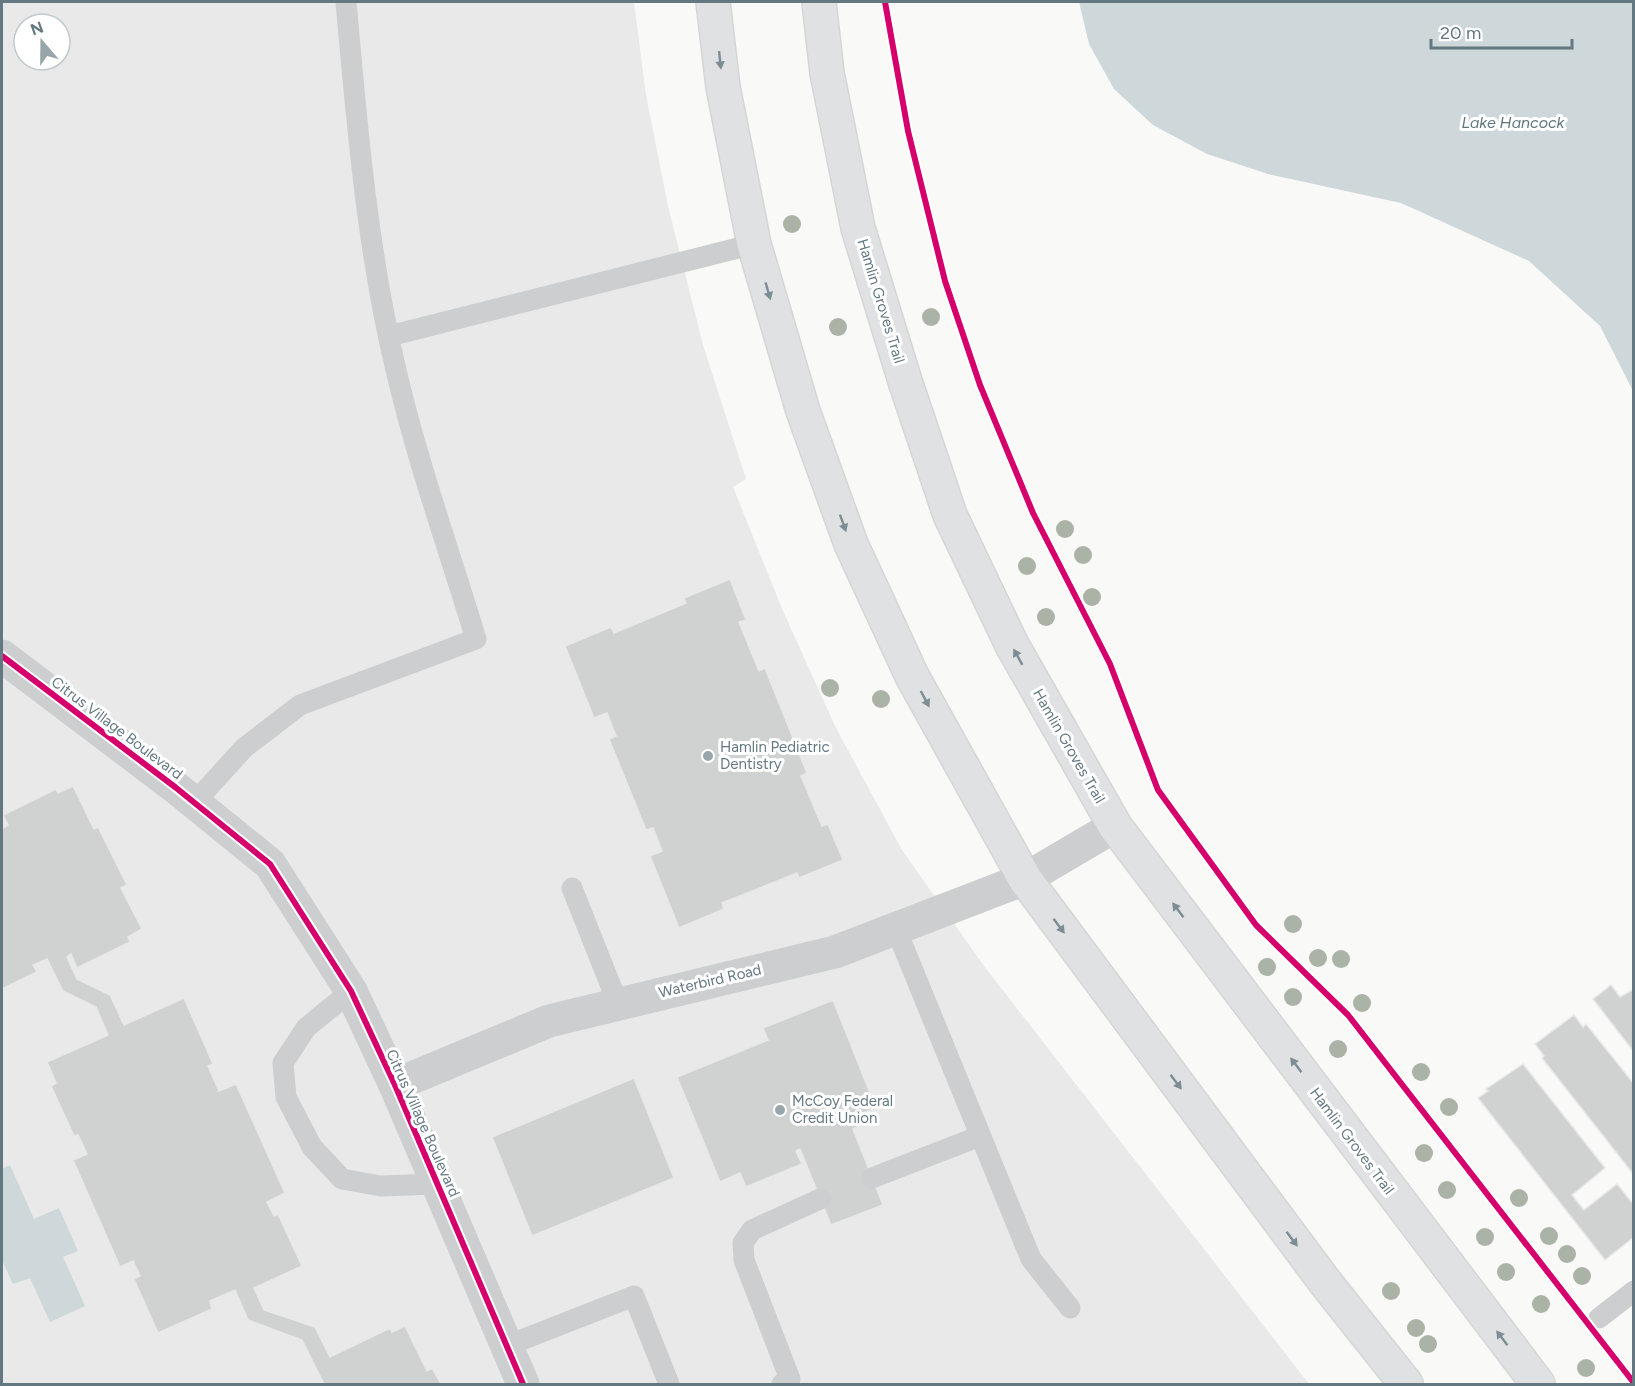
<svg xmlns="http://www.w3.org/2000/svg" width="1635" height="1386" viewBox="0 0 1635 1386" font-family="Figtree,sans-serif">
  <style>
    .built { fill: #e8e9e8; fill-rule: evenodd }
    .water { fill: #ced7d9 }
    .building { fill: #d0d2d2; stroke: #e8e8e8; stroke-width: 1.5 }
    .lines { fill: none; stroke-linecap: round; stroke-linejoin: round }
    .secondary-casing { stroke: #d4d6d6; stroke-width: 36 }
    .service { stroke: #cdcecf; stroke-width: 21 }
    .minor { stroke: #cdcecf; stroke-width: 33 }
    .secondary { stroke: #e0e1e2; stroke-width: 33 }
    .cycleway-casing { stroke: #fff; stroke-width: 10 }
    .cycleway { stroke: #d6006c; stroke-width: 6 }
    .tree { fill: #aab3a6 }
    .oneway { fill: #7d8d95 }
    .poi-dot { fill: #98a5ab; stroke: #fff; stroke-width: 2 }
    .labels { text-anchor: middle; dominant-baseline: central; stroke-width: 6; stroke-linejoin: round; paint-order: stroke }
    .street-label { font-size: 15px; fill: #647882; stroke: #fff }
    .poi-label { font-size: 15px; fill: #647882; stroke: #fff; text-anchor: start }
    .water-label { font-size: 16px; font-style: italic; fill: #5f767c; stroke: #fff }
  </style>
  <rect width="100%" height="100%" fill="#f9f9f8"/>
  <path class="built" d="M 2,2 L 634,2 L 646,95 L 668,206 L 703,345 L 746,479 L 733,487 L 783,611 L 836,728 L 902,850 L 984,966 L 1309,1384 L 2,1384 ZM 24,24 L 60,24 L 60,60 L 24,60 Z"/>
  <g class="water">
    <path d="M 1079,2 L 1633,2 L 1633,391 L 1600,326 L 1529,261 L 1401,203 L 1268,174 L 1207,154 L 1153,125 L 1114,89 L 1089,44 Z"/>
    <path d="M 10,1165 L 34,1219 L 59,1208 L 78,1251 L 63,1257 L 85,1306 L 50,1322 L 30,1278 L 13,1284 L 2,1260 L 2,1169 Z"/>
  </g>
  <g class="building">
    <path d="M 730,579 L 746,620 L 739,622 L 759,671 L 765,668 L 807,773 L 801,776 L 822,826 L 828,824 L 843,860 L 799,878 L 797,873 L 722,903 L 724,909 L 679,928 L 650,856 L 662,851 L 653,828 L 646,830 L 609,739 L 616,736 L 607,713 L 594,718 L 565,646 L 611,627 L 614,633 L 686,603 L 684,598 Z"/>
    <path d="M 73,786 L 94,829 L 98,827 L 127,885 L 121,888 L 142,929 L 128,937 L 130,942 L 77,968 L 71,954 L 67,957 L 77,979 L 110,995 L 124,1025 L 184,998 L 213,1064 L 208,1066 L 219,1091 L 236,1084 L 285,1193 L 267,1202 L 274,1216 L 278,1214 L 302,1266 L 254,1288 L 264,1310 L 315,1327 L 330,1357 L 390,1328 L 392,1332 L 405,1326 L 427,1371 L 432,1368 L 441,1384 L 324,1384 L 302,1340 L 248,1320 L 235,1290 L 210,1301 L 212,1309 L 158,1333 L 134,1279 L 140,1276 L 133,1261 L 120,1267 L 73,1160 L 87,1154 L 78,1135 L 74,1136 L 51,1086 L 56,1083 L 47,1062 L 108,1035 L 96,1007 L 63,991 L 47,959 L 33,965 L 37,972 L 2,989 L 2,829 L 8,825 L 3,815 L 56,789 L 58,793 Z"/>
    <path d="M 1611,985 L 1620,997 L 1634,989 L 1634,1052 L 1593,999 Z"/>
    <path d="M 833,1000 L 876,1108 L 863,1113 L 867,1123 L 853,1129 L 883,1205 L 831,1225 L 800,1149 L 796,1151 L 802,1164 L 746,1187 L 740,1173 L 720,1182 L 677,1077 L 768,1040 L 763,1028 Z"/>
    <path d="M 1574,1015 L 1583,1027 L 1586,1024 L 1634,1084 L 1634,1175 L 1542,1058 L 1544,1056 L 1535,1044 Z"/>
    <path d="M 1523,1064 L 1605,1168 L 1572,1195 L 1584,1210 L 1617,1184 L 1634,1205 L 1634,1237 L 1605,1260 L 1478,1098 L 1488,1091 L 1486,1089 Z"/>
    <path d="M 634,1078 L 674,1178 L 532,1236 L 492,1137 Z"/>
  </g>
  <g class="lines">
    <defs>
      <g id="secondary">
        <path d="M 713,2 L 723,87 L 754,244 L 803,411 L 851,544 L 912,676 L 1025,879 L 1325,1282 L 1406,1384"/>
        <path d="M 819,2 L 827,73 L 858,228 L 905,381 L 950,515 L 1012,645 L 1115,826 L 1538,1384"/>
      </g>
    </defs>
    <use href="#secondary" class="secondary-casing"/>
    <g class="service">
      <path d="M 389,336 L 754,244"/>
      <path d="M 195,802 L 244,748 L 300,705 L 476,639 C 449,550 417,461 396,370 C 367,249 357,125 346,2"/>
      <path d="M 572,888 L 618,1004"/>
      <path d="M 896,929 L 1031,1259 L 1070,1308"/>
      <path d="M 351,991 L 306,1028 L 283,1063 L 286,1097 L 312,1147 L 342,1179 L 381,1186 L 437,1184"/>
      <path d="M 872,1178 L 980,1136"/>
      <path d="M 1599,1318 L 1634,1291"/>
      <path d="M 506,1346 L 634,1296 L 669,1384"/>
      <path d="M 782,1384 L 790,1379 L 744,1260 L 743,1243 L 752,1230 L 820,1199"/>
    </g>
    <g class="minor">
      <path d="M 2,656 L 175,787 L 270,864 L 351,991 L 395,1085 L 523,1384"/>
      <path d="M 395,1085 L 549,1021 L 835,952 L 1025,879 L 1115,826"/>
    </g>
    <use href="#secondary" class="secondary"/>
    <defs>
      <g id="cycleway">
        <path d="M 885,2 L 908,131 L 945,281 L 980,385 L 1033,513 L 1110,664 L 1158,790 L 1256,925 L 1348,1015 L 1634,1383"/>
        <path d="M 2,656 L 175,787 L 270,864 L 351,991 L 395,1085 L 523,1384"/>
      </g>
    </defs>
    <use href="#cycleway" class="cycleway-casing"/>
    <use href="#cycleway" class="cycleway"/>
  </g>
  <g class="tree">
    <circle cx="792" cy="224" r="9"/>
    <circle cx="931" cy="317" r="9"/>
    <circle cx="838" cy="327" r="9"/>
    <circle cx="1065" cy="529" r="9"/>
    <circle cx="1083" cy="555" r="9"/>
    <circle cx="1027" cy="566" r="9"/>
    <circle cx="1092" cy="597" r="9"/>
    <circle cx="1046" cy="617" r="9"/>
    <circle cx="830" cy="688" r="9"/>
    <circle cx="881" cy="699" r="9"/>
    <circle cx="1293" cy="924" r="9"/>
    <circle cx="1318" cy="958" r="9"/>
    <circle cx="1341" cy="959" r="9"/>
    <circle cx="1267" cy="967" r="9"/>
    <circle cx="1293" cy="997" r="9"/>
    <circle cx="1362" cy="1003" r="9"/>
    <circle cx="1338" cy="1049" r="9"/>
    <circle cx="1421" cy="1072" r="9"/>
    <circle cx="1449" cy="1107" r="9"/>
    <circle cx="1424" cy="1153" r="9"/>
    <circle cx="1447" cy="1190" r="9"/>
    <circle cx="1519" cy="1198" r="9"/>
    <circle cx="1549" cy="1236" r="9"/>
    <circle cx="1485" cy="1237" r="9"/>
    <circle cx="1567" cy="1254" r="9"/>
    <circle cx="1506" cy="1272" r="9"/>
    <circle cx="1582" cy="1276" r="9"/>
    <circle cx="1391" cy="1291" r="9"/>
    <circle cx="1541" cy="1304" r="9"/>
    <circle cx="1416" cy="1328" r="9"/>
    <circle cx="1428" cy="1344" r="9"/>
    <circle cx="1586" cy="1368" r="9"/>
  </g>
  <defs><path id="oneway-solid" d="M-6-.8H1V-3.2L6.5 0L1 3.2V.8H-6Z" transform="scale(1.5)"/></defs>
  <g class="oneway">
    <use href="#oneway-solid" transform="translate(720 60) rotate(84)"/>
    <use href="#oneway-solid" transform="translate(768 291) rotate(74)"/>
    <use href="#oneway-solid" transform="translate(843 523) rotate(70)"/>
    <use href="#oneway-solid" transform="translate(1018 657) rotate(-119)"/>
    <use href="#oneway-solid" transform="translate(925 699) rotate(62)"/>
    <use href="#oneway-solid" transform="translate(1178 910) rotate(-127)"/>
    <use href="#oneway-solid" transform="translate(1059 926) rotate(53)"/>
    <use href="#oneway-solid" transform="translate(1296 1065) rotate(-127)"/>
    <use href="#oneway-solid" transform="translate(1176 1082) rotate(53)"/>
    <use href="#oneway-solid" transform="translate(1292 1239) rotate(53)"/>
    <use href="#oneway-solid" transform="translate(1502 1338) rotate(-127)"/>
  </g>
  <g class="poi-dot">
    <circle cx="708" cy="756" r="6"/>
    <circle cx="780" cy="1110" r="6"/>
  </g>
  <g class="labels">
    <g class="street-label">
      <text transform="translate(881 301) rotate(73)">Hamlin Groves Trail</text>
      <text transform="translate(117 728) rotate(37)">Citrus Village Boulevard</text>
      <text transform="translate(1069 746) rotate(60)">Hamlin Groves Trail</text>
      <text transform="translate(710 981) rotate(-13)">Waterbird Road</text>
      <text transform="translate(423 1123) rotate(66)">Citrus Village Boulevard</text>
      <text transform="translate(1352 1141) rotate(53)">Hamlin Groves Trail</text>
    </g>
    <g class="poi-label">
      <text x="720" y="747">Hamlin Pediatric<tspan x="720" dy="17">Dentistry</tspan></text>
      <text x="792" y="1101">McCoy Federal<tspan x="792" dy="17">Credit Union</tspan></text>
    </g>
    <g class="water-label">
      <text x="1513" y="122">Lake Hancock</text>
    </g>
  </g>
  <rect width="1635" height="1386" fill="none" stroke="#647882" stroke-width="6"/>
  <g transform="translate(42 42) rotate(340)"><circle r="28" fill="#ffffff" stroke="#c1c9cd" stroke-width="1.5"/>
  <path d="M0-4.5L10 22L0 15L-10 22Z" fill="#98a5ab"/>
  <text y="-9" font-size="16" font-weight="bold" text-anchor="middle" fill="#647882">N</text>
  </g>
  <path d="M1431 39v9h141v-9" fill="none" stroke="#647882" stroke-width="3"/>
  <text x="1440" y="39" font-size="18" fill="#647882" stroke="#ffffff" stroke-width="4.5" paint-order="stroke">20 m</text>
</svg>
